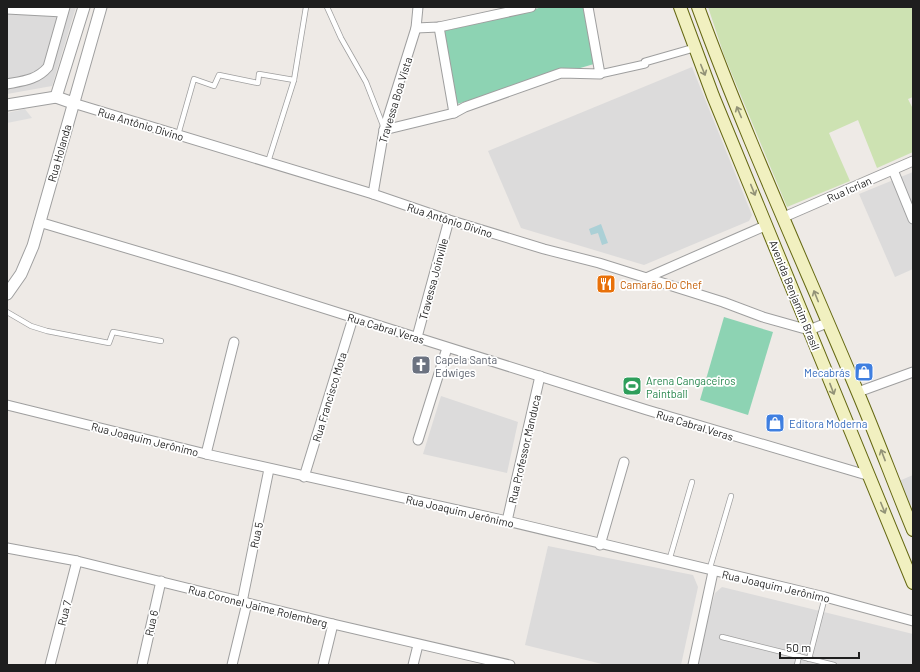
<svg xmlns="http://www.w3.org/2000/svg" width="920" height="672" viewBox="0 0 920 672" font-family="Barlow,sans-serif">
  <style>
    .residential { fill: #dcdbdb }
    .grass { fill: #cde2b2 }
    .pitch { fill: #8dd3b3 }
    .parking { fill: #dedede }
    .water { fill: #abd0d6 }
    .lines { fill: none; stroke-linecap: round; stroke-linejoin: round }
    .service-casing { stroke: #9f9f9f; stroke-width: 6 }
    .pedestrian-casing { stroke: #9f9f9f; stroke-width: 9 }
    .minor-casing { stroke: #9f9f9f; stroke-width: 11 }
    .tertiary-casing { stroke: #9f9f9f; stroke-width: 13 }
    .secondary-casing { stroke: #656812; stroke-width: 14 }
    .service { stroke: #fff; stroke-width: 4.5 }
    .pedestrian { stroke: #fff; stroke-width: 7 }
    .minor { stroke: #fff; stroke-width: 9 }
    .tertiary { stroke: #fff; stroke-width: 11 }
    .secondary { stroke: #f1f0c0; stroke-width: 12 }
    .oneway { stroke: #929277 }
    .labels { text-anchor: middle; dominant-baseline: central; stroke-width: 3.5; stroke-linejoin: round; paint-order: stroke }
    .street-label { font-size: 11px; fill: #1e1e1e; stroke: #fff }
    .food-label { font-size: 11px; fill: #c56008; stroke: #fff; text-anchor: start }
    .worship-label { font-size: 11px; fill: #5b616d; stroke: #fff; text-anchor: start }
    .shop-label { font-size: 11px; fill: #366cbe; stroke: #fff; text-anchor: end }
    .leisure-label { font-size: 11px; fill: #27864d; stroke: #fff; text-anchor: start }
  </style>
  <rect width="100%" height="100%" fill="#eeeae6"/>
  <g class="residential">
    <path d="M 7,7 L 76,7 L 52,86 L 7,94 Z"/>
    <path d="M 692,67 L 752,215 L 749,221 L 644,265 L 521,228 L 488,151 Z"/>
    <path d="M 913,172 L 913,269 L 895,277 L 859,194 Z"/>
    <path d="M 441,396 L 518,422 L 507,473 L 423,454 Z"/>
    <path d="M 913,475 L 913,504 L 909,506 L 899,481 Z"/>
    <path d="M 548,546 L 693,575 L 698,587 L 681,665 L 606,665 L 525,645 Z"/>
    <path d="M 722,587 L 913,634 L 913,665 L 695,665 L 715,593 Z"/>
  </g>
  <path class="grass" d="M 708,7 L 913,7 L 913,97 L 908,99 L 913,109 L 913,152 L 877,168 L 858,120 L 829,133 L 850,181 L 787,207 L 724,55 Z"/>
  <g class="pitch">
    <path d="M 543,7 L 583,7 L 594,64 L 457,104 L 444,31 Z"/>
    <path d="M 724,317 L 773,332 L 748,415 L 700,400 Z"/>
  </g>
  <path class="parking" d="M 25,109 L 32,118 L 7,123 L 7,113 Z"/>
  <path class="water" d="M 601,224 L 608,243 L 602,245 L 598,233 L 591,235 L 589,229 Z"/>
  <g class="lines">
    <defs>
      <g id="service">
        <path d="M 327,7 L 341,38 L 366,82 L 384,128"/>
        <path d="M 178,135 L 194,79 L 214,86 L 219,75 L 258,83 L 259,74 L 294,80"/>
        <path d="M 268,162 L 294,80 L 306,7"/>
        <path d="M 7,312 L 31,326 L 47,331 L 109,343 L 113,332 L 161,341"/>
        <path d="M 669,561 L 692,482"/>
        <path d="M 709,571 L 731,496"/>
        <path d="M 722,637 L 834,665"/>
        <path d="M 809,659 L 825,597"/>
        <path d="M 797,665 L 799,656"/>
      </g>
      <path id="pedestrian" d="M 600,74 L 645,64 L 645,62 L 694,48"/>
      <g id="minor">
        <path d="M 7,9 L 63,12"/>
        <path d="M 439,27 L 454,113"/>
        <path d="M 416,28 L 439,27 L 531,7"/>
        <path d="M 7,84 C 23,81 37,80 48,67 L 65,7"/>
        <path d="M 73,103 L 373,194 L 449,220 L 544,249 L 599,263 L 723,302 L 763,317 L 809,330 L 827,323"/>
        <path d="M 384,130 L 454,113 L 465,107 L 561,73 L 600,74 L 588,7"/>
        <path d="M 893,170 L 913,219"/>
        <path d="M 373,194 L 384,130 L 416,28 L 418,7"/>
        <path d="M 784,217 L 913,161"/>
        <path d="M 39,222 L 234,280 L 647,410 L 870,476"/>
        <path d="M 646,278 L 767,225"/>
        <path d="M 417,337 L 449,220"/>
        <path d="M 858,392 L 913,372"/>
        <path d="M 7,405 L 206,454 L 507,521 L 825,597 L 913,621"/>
        <path d="M 418,440 L 447,348"/>
        <path d="M 206,454 L 234,342"/>
        <path d="M 304,477 L 353,318"/>
        <path d="M 507,521 L 540,376"/>
        <path d="M 600,545 L 624,462"/>
        <path d="M 7,548 L 77,561 L 333,624 L 510,665"/>
        <path d="M 242,602 L 269,469"/>
        <path d="M 50,665 L 77,561"/>
        <path d="M 142,665 L 161,581"/>
        <path d="M 232,665 L 247,603"/>
        <path d="M 323,665 L 333,624"/>
        <path d="M 413,665 L 418,645"/>
        <path d="M 693,665 L 713,572"/>
      </g>
      <g id="tertiary">
        <path d="M 56,97 L 84,7"/>
        <path d="M 7,105 L 56,97 L 73,103"/>
        <path d="M 7,294 L 21,274 L 33,246 L 101,7"/>
      </g>
      <g id="secondary">
        <path d="M 680,7 L 713,96 L 913,583"/>
        <path d="M 698,7 C 746,138 804,264 858,393 C 877,438 894,484 913,530"/>
      </g>
    </defs>
    <use href="#service" class="service-casing"/>
    <use href="#pedestrian" class="pedestrian-casing"/>
    <use href="#minor" class="minor-casing"/>
    <use href="#tertiary" class="tertiary-casing"/>
    <use href="#secondary" class="secondary-casing"/>
    <use href="#service" class="service"/>
    <use href="#pedestrian" class="pedestrian"/>
    <use href="#minor" class="minor"/>
    <use href="#tertiary" class="tertiary"/>
    <use href="#secondary" class="secondary"/>
  </g>
  <defs><path id="oneway-shaft" d="M-6 0H5M1.5-3L5.5 0L1.5 3" fill="none" stroke-width="1.6" stroke-linecap="round" stroke-linejoin="round"/></defs>
  <g class="oneway">
    <use href="#oneway-shaft" transform="translate(703 70) rotate(68)"/>
    <use href="#oneway-shaft" transform="translate(739 112) rotate(-113)"/>
    <use href="#oneway-shaft" transform="translate(753 190) rotate(68)"/>
    <use href="#oneway-shaft" transform="translate(816 296) rotate(-112)"/>
    <use href="#oneway-shaft" transform="translate(832 389) rotate(69)"/>
    <use href="#oneway-shaft" transform="translate(883 455) rotate(-111)"/>
    <use href="#oneway-shaft" transform="translate(883 508) rotate(68)"/>
  </g>
  <defs>
    <symbol id="restaurant-square" viewBox="-11 -11 22 22"><rect x="-9" y="-9" width="18" height="18" rx="4" fill="#e8710a" stroke="#fff"/><path d="M-5-6h1v4h1v-4h1v4h1v-4h1v5L-1.5 .5V6h-2V.5L-5-1ZM5-6V6H3V1.5H1.5Q1.5-4 5-6Z" fill="#fff"/></symbol>
    <symbol id="church-square" viewBox="-11 -11 22 22"><rect x="-9" y="-9" width="18" height="18" rx="4" fill="#6b7280" stroke="#fff"/><path d="M-1.2-6h2.4v3.5h3.3v2.4h-3.3V6h-2.4V-.1h-3.3v-2.4h3.3Z" fill="#fff"/></symbol>
    <symbol id="shop-square" viewBox="-11 -11 22 22"><rect x="-9" y="-9" width="18" height="18" rx="4" fill="#3f7fe0" stroke="#fff"/><path d="M-5-2.5h2.3a2.7 3.5 0 0 1 5.4 0H5L5.5 6h-11ZM-1.5-2.5h3a1.5 2.3 0 0 0-3 0Z" fill="#fff"/></symbol>
    <symbol id="stadium-square" viewBox="-11 -11 22 22"><rect x="-9" y="-9" width="18" height="18" rx="4" fill="#2e9e5b" stroke="#fff"/><path d="M0-5a6.5 5 0 1 0 0 10a6.5 5 0 1 0 0-10ZM-3.5-1.8h7v3.6h-7Z" fill="#fff"/></symbol>
  </defs>
  <g fill-rule="evenodd">
    <use href="#restaurant-square" x="595" y="273" width="22" height="22"/>
    <use href="#church-square" x="410" y="354" width="22" height="22"/>
    <use href="#shop-square" x="853" y="361" width="22" height="22"/>
    <use href="#stadium-square" x="621" y="375" width="22" height="22"/>
    <use href="#shop-square" x="764" y="412" width="22" height="22"/>
  </g>
  <g class="labels">
    <g class="street-label">
      <text transform="translate(395 100) rotate(-73)">Travessa Boa Vista</text>
      <text transform="translate(141 124) rotate(17)">Rua Antônio Divino</text>
      <text transform="translate(59 153) rotate(-74)">Rua Holanda</text>
      <text transform="translate(849 189) rotate(-24)">Rua Icrian</text>
      <text transform="translate(450 220) rotate(18)">Rua Antônio Divino</text>
      <text transform="translate(433 279) rotate(-75)">Travessa Joinville</text>
      <text transform="translate(795 295) rotate(68)">Avenida Benjamim Brasil</text>
      <text transform="translate(386 328) rotate(17)">Rua Cabral Veras</text>
      <text transform="translate(329 397) rotate(-73)">Rua Francisco Mota</text>
      <text transform="translate(695 425) rotate(17)">Rua Cabral Veras</text>
      <text transform="translate(145 439) rotate(14)">Rua Joaquim Jerônimo</text>
      <text transform="translate(524 449) rotate(-77)">Rua Professor Manduca</text>
      <text transform="translate(460 511) rotate(13)">Rua Joaquim Jerônimo</text>
      <text transform="translate(256 535) rotate(-78)">Rua 5</text>
      <text transform="translate(776 586) rotate(13)">Rua Joaquim Jerônimo</text>
      <text transform="translate(258 606) rotate(14)">Rua Coronel Jaime Rolemberg</text>
      <text transform="translate(64 613) rotate(-76)">Rua 7</text>
      <text transform="translate(151 623) rotate(-77)">Rua 6</text>
    </g>
    <g class="food-label">
      <text x="620" y="284">Camarão Do Chef</text>
    </g>
    <g class="worship-label">
      <text x="435" y="359">Capela Santa<tspan x="435" dy="13">Edwiges</tspan></text>
    </g>
    <g class="shop-label">
      <text x="850" y="372">Mecabrás</text>
      <text x="789" y="423" text-anchor="start">Editora Moderna</text>
    </g>
    <g class="leisure-label">
      <text x="646" y="380">Arena Cangaceiros<tspan x="646" dy="13">Paintball</tspan></text>
    </g>
  </g>
  <rect width="920" height="672" fill="none" stroke="#1e1e1e" stroke-width="16"/>
  <path d="M780 652v6h79v-6" fill="none" stroke="#1e1e1e" stroke-width="2"/>
  <text x="786" y="652" font-size="12" fill="#1e1e1e" stroke="#ffffff" stroke-width="3" paint-order="stroke">50 m</text>
</svg>
